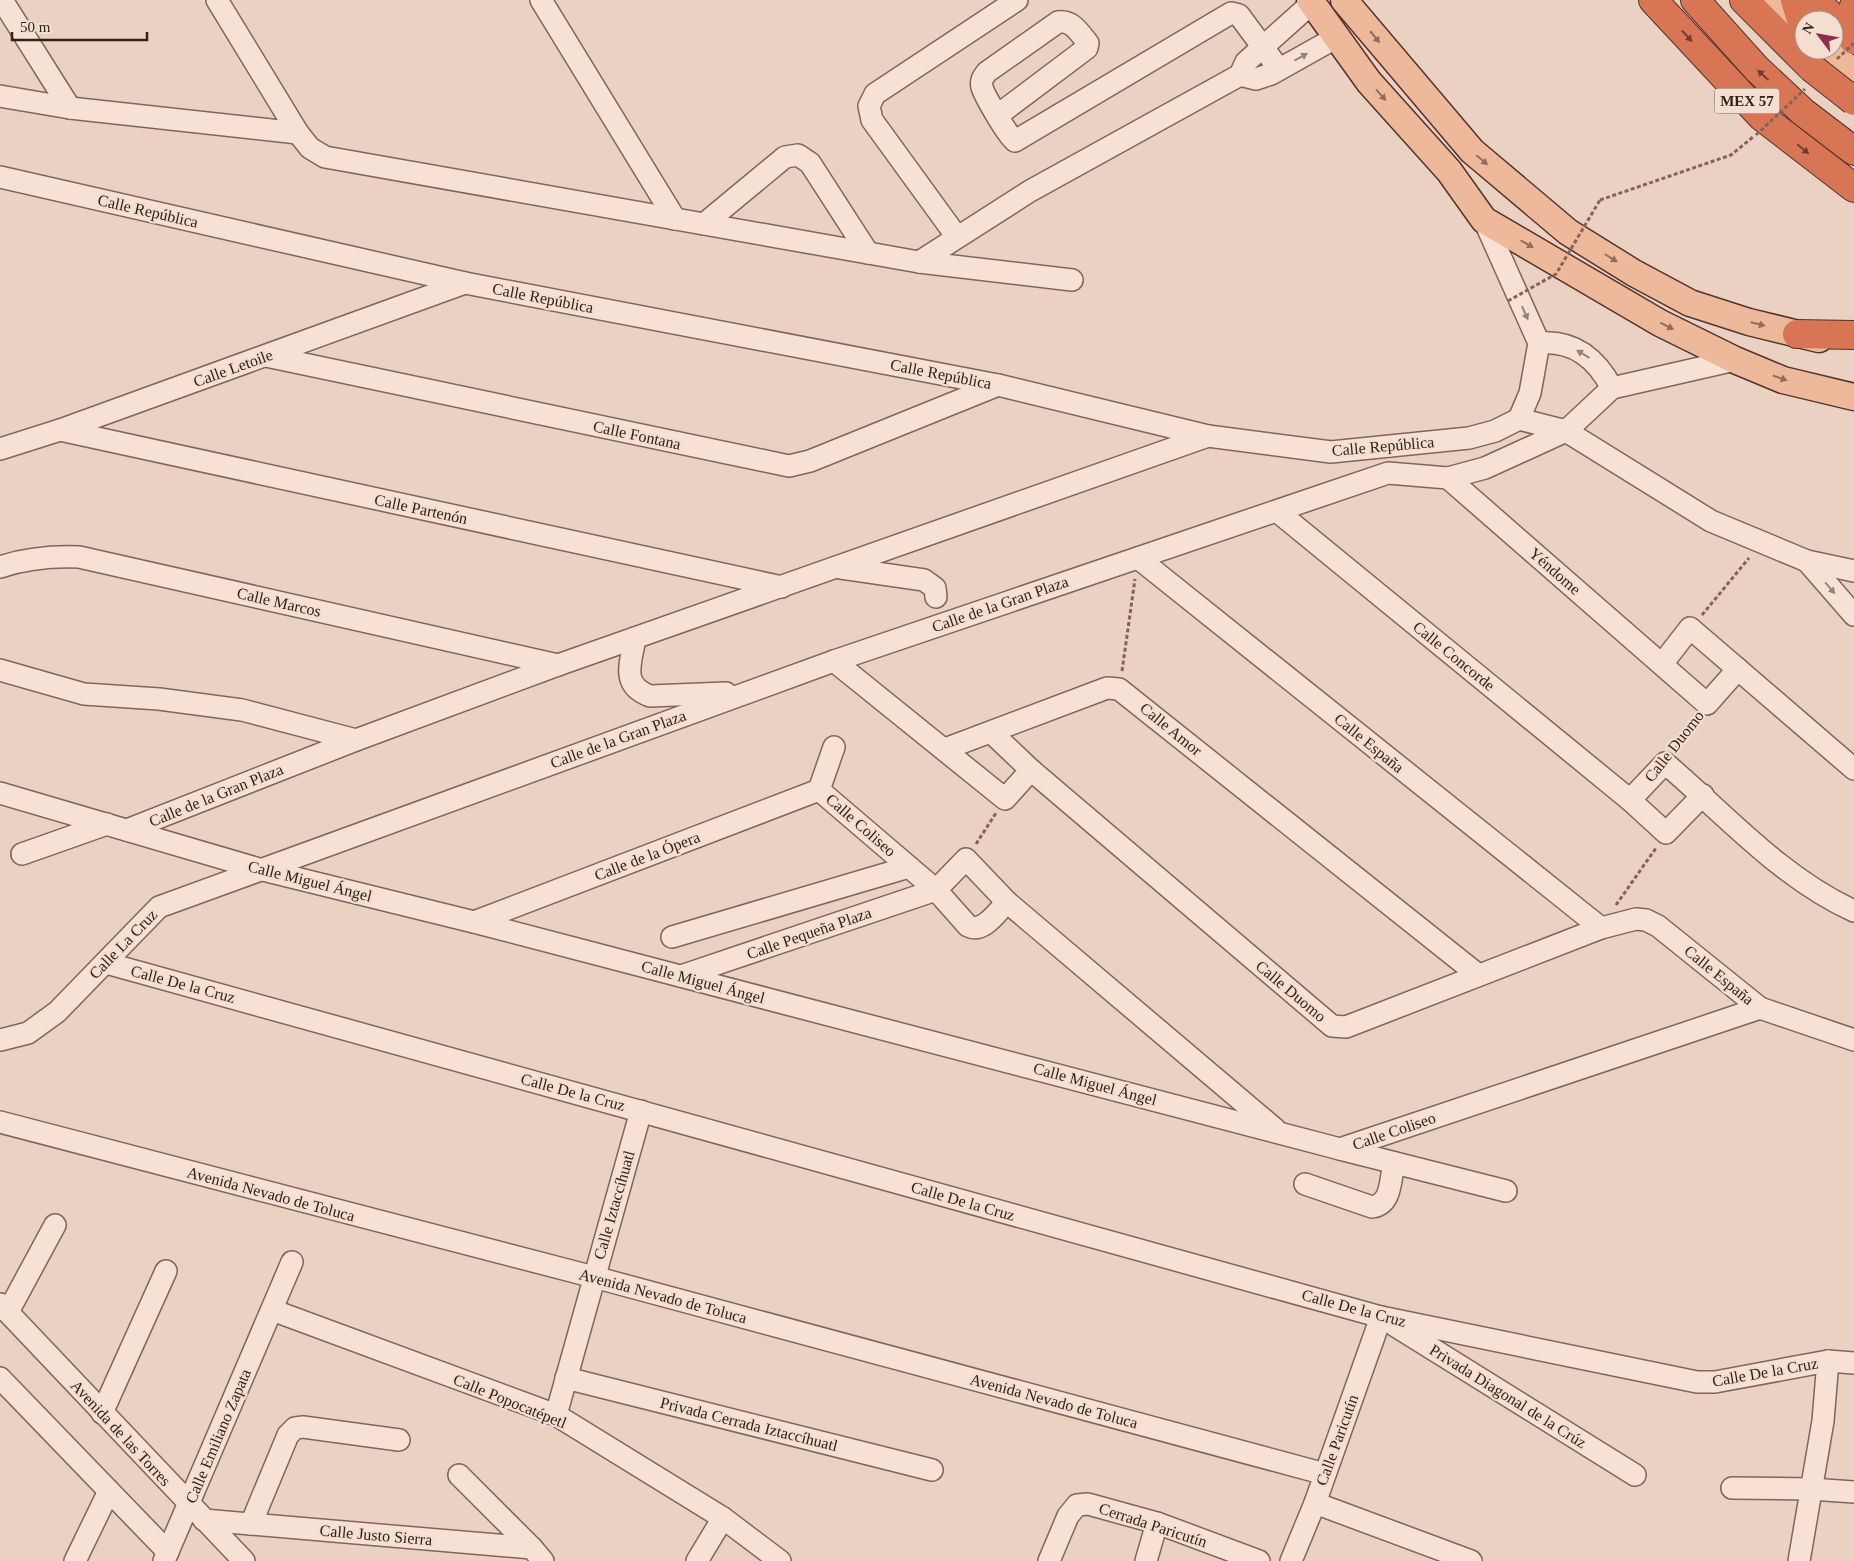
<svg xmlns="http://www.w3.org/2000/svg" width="1854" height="1561" viewBox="0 0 1854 1561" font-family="'Times New Roman',serif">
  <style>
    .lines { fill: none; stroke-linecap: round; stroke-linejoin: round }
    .minor-casing { stroke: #84635a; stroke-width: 24 }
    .major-casing { stroke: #52332e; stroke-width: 29 }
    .highway-casing { stroke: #52332e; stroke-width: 30 }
    .path { stroke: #84635a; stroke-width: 3; stroke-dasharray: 4 2.5; stroke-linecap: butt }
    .minor { stroke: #f7e1d4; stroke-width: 21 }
    .major { stroke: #edb99a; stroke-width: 26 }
    .highway { stroke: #d77555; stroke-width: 28 }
    .highway-bridge-casing { stroke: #52332e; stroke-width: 30; stroke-linecap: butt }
    .path-bridge { stroke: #84635a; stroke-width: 3; stroke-dasharray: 4 2.5; stroke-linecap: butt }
    .highway-bridge { stroke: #d77555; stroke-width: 28 }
    .oneway { fill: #6d3e31 }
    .oneway2 { fill: #906d5c }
    .oneway3 { fill: #968178 }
    .labels { text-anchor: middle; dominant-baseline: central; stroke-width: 4.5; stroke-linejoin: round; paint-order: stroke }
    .shield { fill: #f3ded0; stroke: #6d5a53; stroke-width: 1 }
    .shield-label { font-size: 15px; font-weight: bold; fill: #34211d }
    .street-label { font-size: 16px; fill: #34211d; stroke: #f3ded0 }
  </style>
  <rect width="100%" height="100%" fill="#ebd1c1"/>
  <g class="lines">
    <defs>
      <g id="minor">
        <path d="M 2,0 L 70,108"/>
        <path d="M 217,0 L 298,133 L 310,148 L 325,157 L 919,262 L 1072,280"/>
        <path d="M 541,0 L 675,219"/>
        <path d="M 1240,75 L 1256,79 L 1271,74 L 1337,37"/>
        <path d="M 0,96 L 70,108 L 298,133"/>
        <path d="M 998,115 L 1087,48 L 1088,43 C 1079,33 1073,20 1058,22 L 987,72 C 984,76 980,80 982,87 C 984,95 1009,138 1015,141 L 1231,13 L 1239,15 L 1279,69"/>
        <path d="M 0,177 L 465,283 L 998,385 L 1208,436 L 1331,452 L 1469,438 L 1495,431 L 1519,419 L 1566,431 L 1711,521 L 1807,561 L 1854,571"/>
        <path d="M 1484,220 L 1539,343 L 1530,393 L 1519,419"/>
        <path d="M 704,224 L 785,157 L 798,155 L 810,163 L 868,253"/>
        <path d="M 957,237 L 872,120 L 869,106 L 875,94 L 1017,0"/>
        <path d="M 919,262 L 1030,191 L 1240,75 L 1246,62 L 1312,3"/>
        <path d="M 1539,343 C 1574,340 1596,358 1612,388"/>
        <path d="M 266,356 L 789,466 L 810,461 L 998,385"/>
        <path d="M 60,430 L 782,587"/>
        <path d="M 0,449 L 60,430 L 465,283"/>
        <path d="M 1448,478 L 1707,704 L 1738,669"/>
        <path d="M 1278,512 L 1630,800 L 1666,833 L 1703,795"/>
        <path d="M 1138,558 L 1601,928"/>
        <path d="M 1807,561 L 1854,615"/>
        <path d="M 0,567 C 27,558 51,556 79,557 L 558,665"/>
        <path d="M 841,568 L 924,580 L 935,588 L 936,597"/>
        <path d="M 635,638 C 631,663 620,685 650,696 L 726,693"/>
        <path d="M 834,661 L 1005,799 L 1031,770"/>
        <path d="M 1662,664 L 1690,628 L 1854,769"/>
        <path d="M 0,670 L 84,694 L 159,699 L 242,710 L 356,740"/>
        <path d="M 992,733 L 1031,770 L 1332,1026 L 1346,1027 L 1601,928 L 1636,919 L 1646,920 L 1658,926 L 1760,1008 L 1854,1040"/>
        <path d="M 834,747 L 819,790 L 936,890 L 968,926 C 983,934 997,912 1007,902"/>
        <path d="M 945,749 L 1107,688 L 1119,689 L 1477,974"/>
        <path d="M 0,793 L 259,869 L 474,922 L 1340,1149 L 1760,1008"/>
        <path d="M 1630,800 L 1665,763 C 1725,814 1781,878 1854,911"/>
        <path d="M 127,830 L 356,740 L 558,665 L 1208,436"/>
        <path d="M 22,854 L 107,824"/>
        <path d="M 474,922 L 819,790"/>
        <path d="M 672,937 L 909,867"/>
        <path d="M 106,963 L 1381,1317 L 1697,1382 L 1715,1382 L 1828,1361 L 1854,1363"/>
        <path d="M 681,976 L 936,890 L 966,859 L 1007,902 L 1275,1129"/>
        <path d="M 0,1040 L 28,1033 L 57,1012 L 159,907 L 834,661 L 1388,473 L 1448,478 L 1485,468 L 1566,431 L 1612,388 L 1735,360"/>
        <path d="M 0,1122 L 594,1277 L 1325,1474"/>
        <path d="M 1340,1149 L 1506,1191"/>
        <path d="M 1305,1184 L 1372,1207 C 1392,1204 1390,1180 1394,1163"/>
        <path d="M 0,1304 L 244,1561"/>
        <path d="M 272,1310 L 556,1415 L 723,1518 L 780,1561"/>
        <path d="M 8,1312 L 55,1225"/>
        <path d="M 1394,1325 L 1635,1475"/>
        <path d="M 0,1378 L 168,1552"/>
        <path d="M 566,1378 L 932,1470"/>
        <path d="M 102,1413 L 166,1271"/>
        <path d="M 556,1415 L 641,1111"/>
        <path d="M 459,1475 L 532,1548"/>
        <path d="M 1732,1488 L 1811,1489 L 1854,1492"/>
        <path d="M 1315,1503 L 1471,1561"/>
        <path d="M 204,1520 L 532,1548 L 543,1561"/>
        <path d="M 251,1524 L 288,1435 L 295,1428 L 303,1427 L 399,1440"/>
        <path d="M 75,1561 L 109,1491"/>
        <path d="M 164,1561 L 292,1262"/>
        <path d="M 697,1561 L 723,1518"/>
        <path d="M 1049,1561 L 1068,1516 L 1077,1505 L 1088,1504 L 1157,1523 L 1259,1561"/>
        <path d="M 1146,1561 L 1157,1523"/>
        <path d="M 1291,1561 L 1315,1503 L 1381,1317"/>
        <path d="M 1799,1561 L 1823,1421 L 1828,1361"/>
      </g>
      <g id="major">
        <path d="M 1310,0 L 1369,82 L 1449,171 L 1484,220 L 1660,323 L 1735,360 L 1783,380 L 1854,397"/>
        <path d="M 1344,0 L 1472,151 L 1568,232 L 1634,273 L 1690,303 L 1749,322 L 1819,339"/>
        <path d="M 1764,0 L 1792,31"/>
        <path d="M 1828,50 L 1854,73"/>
      </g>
      <g id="highway">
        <path d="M 1653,0 L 1762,117 L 1854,188"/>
        <path d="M 1695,0 L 1757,69 L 1803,112 L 1854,151"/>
        <path d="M 1744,0 L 1812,68"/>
        <path d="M 1795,0 L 1804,29"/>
        <path d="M 1816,0 L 1854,40"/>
        <path d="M 1849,21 L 1854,6"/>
        <path d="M 1797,334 L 1854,335"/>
      </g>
    </defs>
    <use href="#minor" class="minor-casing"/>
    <use href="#major" class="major-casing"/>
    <use href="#highway" class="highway-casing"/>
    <g class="path">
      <path d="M 1600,200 L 1731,155 L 1753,137"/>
      <path d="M 1702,615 L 1749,558"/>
      <path d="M 1122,671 L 1135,579"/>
      <path d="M 1676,748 L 1697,719"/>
      <path d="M 976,844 L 996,813"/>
      <path d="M 1616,905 L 1656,848"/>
    </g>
    <use href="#minor" class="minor"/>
    <use href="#major" class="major"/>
    <use href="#highway" class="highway"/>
    <defs>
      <path id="highway-bridge" d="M 1812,68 L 1854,101"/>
    </defs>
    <use href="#highway-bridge" class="highway-bridge-casing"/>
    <g class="path-bridge">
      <path d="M 1837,59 L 1854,43"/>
      <path d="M 1756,135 L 1805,89"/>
      <path d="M 1508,301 L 1556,274 L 1600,200"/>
    </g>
    <use href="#highway-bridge" class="highway-bridge"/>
  </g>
  <defs><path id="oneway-solid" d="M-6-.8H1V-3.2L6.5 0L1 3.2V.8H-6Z" transform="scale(1.25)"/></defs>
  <g class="oneway">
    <use href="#oneway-solid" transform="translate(1687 36) rotate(47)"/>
    <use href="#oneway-solid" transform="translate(1763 75) rotate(-137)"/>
    <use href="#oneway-solid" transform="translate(1803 149) rotate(39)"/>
  </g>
  <g class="oneway2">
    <use href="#oneway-solid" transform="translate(1375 37) rotate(50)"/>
    <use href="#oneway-solid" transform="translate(1381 95) rotate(48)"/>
    <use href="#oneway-solid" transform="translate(1482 160) rotate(40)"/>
    <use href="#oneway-solid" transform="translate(1527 244) rotate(30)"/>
    <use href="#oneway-solid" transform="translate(1611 258) rotate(32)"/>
    <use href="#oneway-solid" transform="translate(1758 324) rotate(14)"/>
    <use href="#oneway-solid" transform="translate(1667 326) rotate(27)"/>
    <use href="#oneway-solid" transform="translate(1780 378) rotate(19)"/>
  </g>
  <g class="oneway3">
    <use href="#oneway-solid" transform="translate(1301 57) rotate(-29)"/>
    <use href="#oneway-solid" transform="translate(1525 313) rotate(66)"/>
    <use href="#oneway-solid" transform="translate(1583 354) rotate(-149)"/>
    <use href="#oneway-solid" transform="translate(1830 588) rotate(49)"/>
  </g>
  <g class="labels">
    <rect class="shield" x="1714.5" y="88.5" width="65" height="25" rx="4"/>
    <g class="shield-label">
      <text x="1747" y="101">MEX 57</text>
    </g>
    <g class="street-label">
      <text transform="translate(148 211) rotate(13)">Calle República</text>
      <text transform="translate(543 298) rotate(11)">Calle República</text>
      <text transform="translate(233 368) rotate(-20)">Calle Letoile</text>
      <text transform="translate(941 374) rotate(11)">Calle República</text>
      <text transform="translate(637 435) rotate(12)">Calle Fontana</text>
      <text transform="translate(1383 446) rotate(-5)">Calle República</text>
      <text transform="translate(421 509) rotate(12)">Calle Partenón</text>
      <text transform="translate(1555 571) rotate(41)">Yéndome</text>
      <text transform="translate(279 602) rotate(13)">Calle Marcos</text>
      <text transform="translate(1000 604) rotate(-19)">Calle de la Gran Plaza</text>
      <text transform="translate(1454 656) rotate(39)">Calle Concorde</text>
      <text transform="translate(1171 729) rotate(39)">Calle Amor</text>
      <text transform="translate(618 739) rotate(-20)">Calle de la Gran Plaza</text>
      <text transform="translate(1369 743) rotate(39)">Calle España</text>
      <text transform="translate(1674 746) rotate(-52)">Calle Duomo</text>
      <text transform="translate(216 795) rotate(-22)">Calle de la Gran Plaza</text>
      <text transform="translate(861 825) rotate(41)">Calle Coliseo</text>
      <text transform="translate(647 856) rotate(-21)">Calle de la Ópera</text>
      <text transform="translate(310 881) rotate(14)">Calle Miguel Ángel</text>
      <text transform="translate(809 933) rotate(-19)">Calle Pequeña Plaza</text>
      <text transform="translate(123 944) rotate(-46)">Calle La Cruz</text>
      <text transform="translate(1719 975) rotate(39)">Calle España</text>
      <text transform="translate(703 982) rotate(15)">Calle Miguel Ángel</text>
      <text transform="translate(183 984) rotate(15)">Calle De la Cruz</text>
      <text transform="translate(1291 991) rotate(40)">Calle Duomo</text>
      <text transform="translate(1095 1084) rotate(15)">Calle Miguel Ángel</text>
      <text transform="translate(573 1092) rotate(15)">Calle De la Cruz</text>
      <text transform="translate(1394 1131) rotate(-19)">Calle Coliseo</text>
      <text transform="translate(271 1194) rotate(15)">Avenida Nevado de Toluca</text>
      <text transform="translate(963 1201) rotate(16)">Calle De la Cruz</text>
      <text transform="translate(614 1205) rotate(-74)">Calle Iztaccíhuatl</text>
      <text transform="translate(663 1296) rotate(15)">Avenida Nevado de Toluca</text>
      <text transform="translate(1354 1308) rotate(15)">Calle De la Cruz</text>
      <text transform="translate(1765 1372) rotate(-10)">Calle De la Cruz</text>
      <text transform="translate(1508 1396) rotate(32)">Privada Diagonal de la Crúz</text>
      <text transform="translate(510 1401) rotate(22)">Calle Popocatépetl</text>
      <text transform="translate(1054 1401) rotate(15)">Avenida Nevado de Toluca</text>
      <text transform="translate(749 1424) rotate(14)">Privada Cerrada Iztaccíhuatl</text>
      <text transform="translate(121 1433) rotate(47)">Avenida de las Torres</text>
      <text transform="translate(218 1436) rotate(-67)">Calle Emiliano Zapata</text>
      <text transform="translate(1337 1440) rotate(-70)">Calle Paricutín</text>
      <text transform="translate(1153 1525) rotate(18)">Cerrada Paricutín</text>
      <text transform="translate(376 1535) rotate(5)">Calle Justo Sierra</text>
    </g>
  </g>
  <g transform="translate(1819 35) rotate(302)"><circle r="24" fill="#f3ded0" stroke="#a79288"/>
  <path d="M0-4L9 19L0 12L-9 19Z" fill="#902d4d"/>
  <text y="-8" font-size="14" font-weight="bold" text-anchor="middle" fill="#34211d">N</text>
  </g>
  <path d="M12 32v8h135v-8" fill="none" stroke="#34211d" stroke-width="2.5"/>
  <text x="20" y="32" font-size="15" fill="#34211d" stroke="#f3ded0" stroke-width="4" paint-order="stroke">50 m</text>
</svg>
